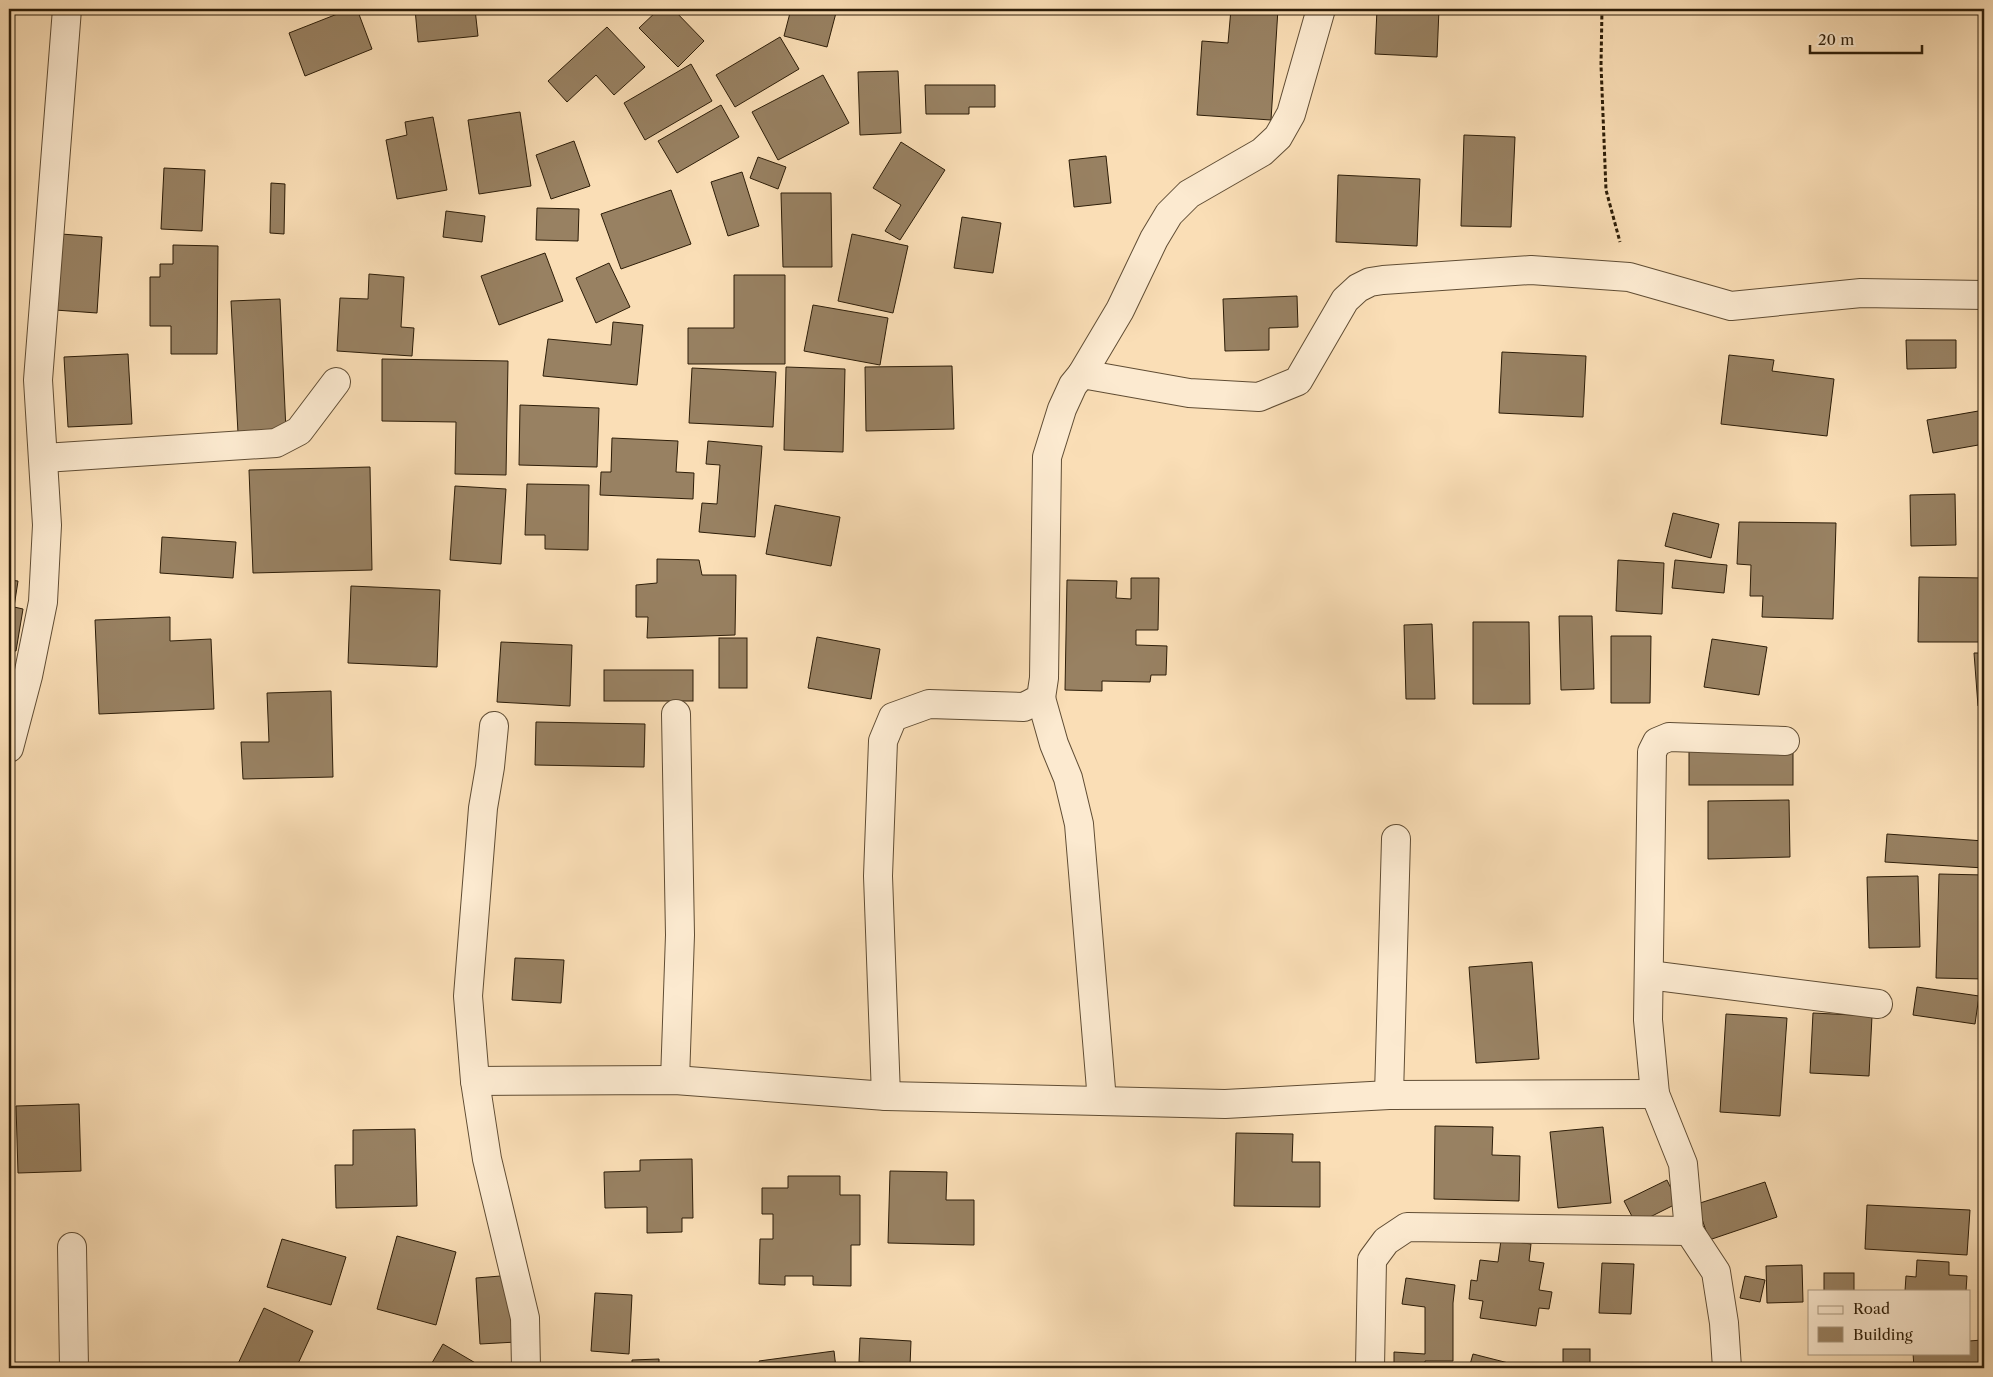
<svg xmlns="http://www.w3.org/2000/svg" width="1993" height="1377" viewBox="0 0 1993 1377" font-family="'Libre Caslon Text',serif">
  <style>
    .building { fill: #988162; stroke: #2d1d08 }
    .lines { fill: none; stroke-linecap: round; stroke-linejoin: round }
    .street-casing { stroke: #604d34; stroke-width: 30 }
    .path { stroke: #2d1d08; stroke-width: 3; stroke-dasharray: 4 2.5; stroke-linecap: butt }
    .street { stroke: #fcead0; stroke-width: 28 }
  </style>
  <rect width="100%" height="100%" fill="#fadeb6"/>
  <filter id="stains"><feTurbulence type="fractalNoise" baseFrequency=".004" numOctaves="4"/><feColorMatrix values="0 0 0 0 .2 0 0 0 0 .09 0 0 0 0 .02 0 0 0 .5 -.17"/></filter>
  <radialGradient id="worn" r=".72"><stop offset=".6" stop-color="#630" stop-opacity="0"/><stop offset="1" stop-color="#630" stop-opacity=".3"/></radialGradient>
  <g class="building">
    <path d="M 350,9 L 357,9 L 372,49 L 305,76 L 289,33 Z"/>
    <path d="M 415,9 L 475,9 L 478,36 L 418,42 Z"/>
    <path d="M 659,9 L 673,9 L 704,41 L 678,67 L 639,28 Z"/>
    <path d="M 791,9 L 837,9 L 827,47 L 784,36 Z"/>
    <path d="M 972,9 L 1022,9 L 1021,13 L 972,11 Z"/>
    <path d="M 1231,9 L 1278,9 L 1271,120 L 1197,115 L 1202,41 L 1228,43 Z"/>
    <path d="M 1377,9 L 1439,9 L 1437,57 L 1375,54 Z"/>
    <path d="M 607,27 L 645,67 L 614,95 L 596,75 L 567,102 L 548,81 Z"/>
    <path d="M 780,37 L 799,69 L 735,107 L 716,75 Z"/>
    <path d="M 691,64 L 712,101 L 645,140 L 624,103 Z"/>
    <path d="M 898,71 L 901,133 L 860,135 L 858,72 Z"/>
    <path d="M 823,75 L 849,123 L 778,160 L 752,112 Z"/>
    <path d="M 925,85 L 995,85 L 995,107 L 969,107 L 969,114 L 926,114 Z"/>
    <path d="M 721,105 L 739,137 L 677,173 L 658,141 Z"/>
    <path d="M 520,112 L 531,186 L 479,194 L 468,120 Z"/>
    <path d="M 433,117 L 447,190 L 397,199 L 386,140 L 407,135 L 405,122 Z"/>
    <path d="M 1464,135 L 1515,137 L 1511,227 L 1461,226 Z"/>
    <path d="M 574,141 L 590,186 L 551,199 L 536,155 Z"/>
    <path d="M 901,142 L 945,170 L 900,240 L 885,231 L 901,205 L 873,188 Z"/>
    <path d="M 1106,156 L 1111,203 L 1074,207 L 1069,160 Z"/>
    <path d="M 758,157 L 786,167 L 778,189 L 750,178 Z"/>
    <path d="M 164,168 L 205,170 L 202,231 L 161,229 Z"/>
    <path d="M 742,172 L 759,226 L 728,236 L 711,182 Z"/>
    <path d="M 1338,175 L 1420,179 L 1417,246 L 1336,242 Z"/>
    <path d="M 271,183 L 285,184 L 284,234 L 270,233 Z"/>
    <path d="M 671,190 L 691,244 L 621,269 L 601,214 Z"/>
    <path d="M 781,193 L 831,193 L 832,267 L 783,267 Z"/>
    <path d="M 537,208 L 579,209 L 578,241 L 536,240 Z"/>
    <path d="M 446,211 L 485,216 L 482,242 L 443,237 Z"/>
    <path d="M 962,217 L 1001,223 L 993,273 L 954,268 Z"/>
    <path d="M 61,234 L 102,237 L 97,313 L 55,310 Z"/>
    <path d="M 852,234 L 908,246 L 893,313 L 838,301 Z"/>
    <path d="M 173,245 L 218,246 L 217,354 L 171,354 L 171,326 L 150,326 L 150,277 L 160,277 L 160,264 L 173,264 Z"/>
    <path d="M 545,253 L 563,301 L 499,325 L 481,276 Z"/>
    <path d="M 609,263 L 630,307 L 596,323 L 576,278 Z"/>
    <path d="M 369,274 L 404,277 L 401,327 L 414,328 L 412,356 L 337,351 L 340,298 L 368,299 Z"/>
    <path d="M 734,275 L 785,275 L 785,364 L 688,364 L 688,328 L 734,328 Z"/>
    <path d="M 1297,296 L 1298,327 L 1269,328 L 1269,350 L 1225,351 L 1223,299 Z"/>
    <path d="M 280,299 L 286,431 L 238,433 L 231,301 Z"/>
    <path d="M 813,305 L 888,318 L 880,365 L 804,351 Z"/>
    <path d="M 613,322 L 643,325 L 637,385 L 543,376 L 548,339 L 611,345 Z"/>
    <path d="M 1906,340 L 1956,340 L 1956,368 L 1907,369 Z"/>
    <path d="M 1502,352 L 1586,356 L 1583,417 L 1499,413 Z"/>
    <path d="M 128,354 L 132,424 L 68,427 L 64,357 Z"/>
    <path d="M 1729,355 L 1774,360 L 1772,371 L 1834,379 L 1827,436 L 1721,424 Z"/>
    <path d="M 382,359 L 508,361 L 506,475 L 455,474 L 456,422 L 382,421 Z"/>
    <path d="M 952,366 L 954,429 L 866,431 L 865,367 Z"/>
    <path d="M 786,367 L 845,369 L 843,452 L 784,450 Z"/>
    <path d="M 692,368 L 776,372 L 773,427 L 689,423 Z"/>
    <path d="M 520,405 L 599,408 L 597,467 L 519,465 Z"/>
    <path d="M 1984,410 L 1984,444 L 1933,453 L 1927,420 Z"/>
    <path d="M 612,438 L 678,441 L 676,472 L 694,473 L 693,499 L 600,495 L 601,472 L 611,472 Z"/>
    <path d="M 708,441 L 762,446 L 755,537 L 699,532 L 702,503 L 717,504 L 720,465 L 706,464 Z"/>
    <path d="M 370,467 L 372,570 L 253,573 L 249,470 Z"/>
    <path d="M 527,484 L 589,485 L 588,550 L 545,549 L 545,535 L 525,535 Z"/>
    <path d="M 455,486 L 506,489 L 501,564 L 450,560 Z"/>
    <path d="M 1955,494 L 1956,545 L 1911,546 L 1910,495 Z"/>
    <path d="M 775,505 L 840,517 L 831,566 L 766,554 Z"/>
    <path d="M 1673,513 L 1719,524 L 1711,558 L 1665,546 Z"/>
    <path d="M 1739,522 L 1836,523 L 1833,619 L 1762,617 L 1763,596 L 1750,596 L 1751,565 L 1737,564 Z"/>
    <path d="M 162,537 L 236,542 L 233,578 L 160,573 Z"/>
    <path d="M 657,559 L 699,560 L 702,575 L 736,575 L 735,635 L 647,638 L 648,617 L 636,617 L 636,585 L 657,583 Z"/>
    <path d="M 1618,560 L 1664,563 L 1662,614 L 1616,611 Z"/>
    <path d="M 1675,560 L 1727,565 L 1724,593 L 1672,588 Z"/>
    <path d="M 1919,577 L 1984,578 L 1983,642 L 1918,642 Z"/>
    <path d="M 1131,578 L 1159,578 L 1158,630 L 1136,630 L 1136,645 L 1167,646 L 1166,675 L 1151,675 L 1150,682 L 1102,681 L 1102,691 L 1065,690 L 1067,580 L 1117,581 L 1116,598 L 1131,599 Z"/>
    <path d="M 9,580 L 18,581 L 14,607 L 23,609 L 16,651 L 9,650 Z"/>
    <path d="M 351,586 L 440,590 L 437,667 L 348,663 Z"/>
    <path d="M 1559,616 L 1592,616 L 1594,689 L 1561,690 Z"/>
    <path d="M 170,617 L 170,641 L 211,639 L 214,709 L 99,714 L 95,620 Z"/>
    <path d="M 1473,622 L 1529,622 L 1530,704 L 1473,704 Z"/>
    <path d="M 1432,624 L 1435,699 L 1406,699 L 1404,625 Z"/>
    <path d="M 1611,636 L 1651,636 L 1650,703 L 1611,703 Z"/>
    <path d="M 817,637 L 880,649 L 871,699 L 808,688 Z"/>
    <rect x="719" y="638" width="28" height="50"/>
    <path d="M 1712,639 L 1767,647 L 1759,695 L 1704,687 Z"/>
    <path d="M 501,642 L 572,645 L 570,706 L 497,702 Z"/>
    <path d="M 1974,653 L 1984,653 L 1984,706 L 1978,706 Z"/>
    <rect x="604" y="670" width="89" height="31"/>
    <path d="M 331,691 L 333,777 L 243,779 L 241,742 L 269,742 L 267,693 Z"/>
    <path d="M 536,722 L 645,724 L 644,767 L 535,765 Z"/>
    <rect x="1689" y="748" width="104" height="37"/>
    <path d="M 1789,800 L 1790,857 L 1708,859 L 1708,801 Z"/>
    <path d="M 1887,834 L 1984,841 L 1984,868 L 1885,862 Z"/>
    <path d="M 1939,874 L 1984,875 L 1984,979 L 1936,978 Z"/>
    <path d="M 1918,876 L 1920,947 L 1869,948 L 1867,877 Z"/>
    <path d="M 515,958 L 564,960 L 561,1003 L 512,1000 Z"/>
    <path d="M 1532,962 L 1539,1059 L 1476,1063 L 1469,967 Z"/>
    <path d="M 1917,987 L 1979,996 L 1975,1024 L 1913,1015 Z"/>
    <path d="M 1813,1013 L 1872,1016 L 1869,1076 L 1810,1073 Z"/>
    <path d="M 1726,1014 L 1787,1018 L 1780,1116 L 1720,1112 Z"/>
    <path d="M 79,1104 L 81,1171 L 18,1173 L 16,1106 Z"/>
    <path d="M 1435,1126 L 1493,1127 L 1492,1155 L 1520,1156 L 1519,1201 L 1434,1199 Z"/>
    <path d="M 1603,1127 L 1611,1203 L 1558,1208 L 1550,1132 Z"/>
    <path d="M 415,1129 L 417,1206 L 336,1208 L 335,1165 L 353,1165 L 353,1130 Z"/>
    <path d="M 1236,1133 L 1293,1134 L 1292,1162 L 1320,1162 L 1320,1207 L 1234,1206 Z"/>
    <path d="M 692,1159 L 693,1218 L 682,1218 L 682,1232 L 647,1233 L 647,1207 L 605,1208 L 604,1172 L 640,1171 L 640,1160 Z"/>
    <path d="M 890,1171 L 947,1172 L 946,1200 L 974,1200 L 974,1245 L 888,1243 Z"/>
    <path d="M 788,1176 L 840,1176 L 840,1195 L 860,1195 L 860,1245 L 851,1245 L 851,1286 L 813,1285 L 813,1276 L 785,1276 L 785,1285 L 759,1284 L 760,1239 L 773,1239 L 773,1214 L 762,1214 L 762,1188 L 788,1188 Z"/>
    <path d="M 1667,1180 L 1678,1203 L 1636,1224 L 1624,1201 Z"/>
    <path d="M 1765,1182 L 1777,1217 L 1709,1240 L 1697,1204 Z"/>
    <path d="M 1867,1205 L 1970,1210 L 1967,1255 L 1865,1249 Z"/>
    <path d="M 397,1236 L 456,1252 L 436,1325 L 377,1309 Z"/>
    <path d="M 282,1239 L 346,1257 L 331,1305 L 267,1287 Z"/>
    <path d="M 1501,1240 L 1531,1244 L 1529,1261 L 1544,1263 L 1539,1290 L 1552,1292 L 1549,1309 L 1539,1308 L 1536,1326 L 1480,1318 L 1483,1301 L 1469,1299 L 1471,1280 L 1477,1281 L 1480,1260 L 1498,1262 Z"/>
    <path d="M 1917,1260 L 1949,1262 L 1949,1275 L 1967,1276 L 1966,1291 L 1905,1291 L 1906,1276 L 1916,1277 Z"/>
    <path d="M 1602,1263 L 1634,1264 L 1631,1314 L 1599,1313 Z"/>
    <path d="M 1802,1265 L 1803,1302 L 1767,1303 L 1766,1266 Z"/>
    <rect x="1824" y="1273" width="30" height="18"/>
    <path d="M 513,1275 L 517,1342 L 480,1344 L 476,1278 Z"/>
    <path d="M 1745,1276 L 1765,1280 L 1760,1302 L 1740,1298 Z"/>
    <path d="M 1406,1278 L 1455,1285 L 1453,1303 L 1453,1361 L 1425,1361 L 1425,1364 L 1448,1366 L 1448,1368 L 1394,1368 L 1394,1352 L 1425,1354 L 1425,1307 L 1402,1304 Z"/>
    <path d="M 595,1293 L 632,1295 L 629,1354 L 591,1351 Z"/>
    <path d="M 264,1308 L 313,1331 L 296,1368 L 236,1368 Z"/>
    <path d="M 860,1338 L 911,1341 L 910,1366 L 859,1362 Z"/>
    <path d="M 1982,1340 L 1984,1368 L 1914,1368 L 1913,1353 L 1969,1353 L 1969,1341 Z"/>
    <path d="M 443,1344 L 484,1368 L 429,1368 Z"/>
    <rect x="1563" y="1349" width="27" height="16"/>
    <path d="M 834,1351 L 836,1368 L 760,1368 L 759,1361 Z"/>
    <path d="M 1473,1354 L 1528,1368 L 1469,1368 Z"/>
    <path d="M 659,1359 L 659,1368 L 632,1368 L 632,1360 Z"/>
  </g>
  <g class="lines">
    <defs>
      <g id="street">
        <path d="M 1082,374 L 1120,310 L 1154,239 L 1169,214 L 1189,194 L 1262,152 L 1278,137 L 1291,114 L 1321,9"/>
        <path d="M 44,458 L 276,443 L 299,431 L 336,382"/>
        <path d="M 1041,698 L 1054,744 L 1068,778 L 1079,824 L 1102,1101"/>
        <path d="M 494,726 L 490,767 L 483,808 L 468,996 L 475,1081 L 487,1159 L 525,1318 L 526,1368"/>
        <path d="M 9,748 L 28,676 L 43,602 L 47,525 L 38,380 L 67,9"/>
        <path d="M 1649,975 L 1878,1004"/>
        <path d="M 675,1080 L 680,935 L 676,714"/>
        <path d="M 475,1081 L 675,1080 L 886,1096 L 1225,1104 L 1389,1095 L 1655,1094"/>
        <path d="M 1389,1095 L 1396,839"/>
        <path d="M 886,1096 L 878,876 L 883,741 L 893,717 L 929,704 L 1024,707 L 1041,698 L 1044,678 L 1047,457 L 1062,409 L 1073,385 L 1082,374 L 1189,393 L 1259,397 L 1298,381 L 1345,300 L 1358,288 L 1370,282 L 1383,280 L 1531,270 L 1629,277 L 1731,306 L 1861,293 L 1984,295"/>
        <path d="M 72,1247 L 74,1368"/>
        <path d="M 1370,1368 L 1372,1260 L 1386,1241 L 1407,1227 L 1689,1231"/>
        <path d="M 1727,1368 L 1724,1323 L 1716,1272 L 1689,1231 L 1683,1164 L 1655,1094 L 1648,1020 L 1652,752 L 1657,742 L 1669,737 L 1785,741"/>
      </g>
    </defs>
    <use href="#street" class="street-casing"/>
    <path class="path" d="M 1602,9 L 1601,65 L 1606,190 L 1620,242"/>
    <use href="#street" class="street"/>
  </g>
  <rect width="1993" height="1377" fill="none" stroke="#fadeb6" stroke-width="30"/>
  <rect x="10" y="10" width="1973" height="1357" fill="none" stroke="#2d1d08" stroke-width="2.5"/>
  <rect x="15" y="15" width="1963" height="1347" fill="none" stroke="#2d1d08"/>
  <rect x="1808" y="1290" width="162" height="65" fill="#fcead0" stroke="#a99880"/>
  <rect x="1818" y="1306" width="25" height="8" fill="#fcead0" stroke="#a99880"/>
  <text x="1853" y="1314" font-size="15" fill="#2d1d08">Road</text>
  <rect x="1818" y="1327" width="25" height="15" fill="#988162" stroke="#a99880"/>
  <text x="1853" y="1340" font-size="15" fill="#2d1d08">Building</text>
  <path d="M1810 45v8h112v-8" fill="none" stroke="#2d1d08" stroke-width="2.5"/>
  <text x="1818" y="45" font-size="15" fill="#2d1d08" stroke="#fcead0" stroke-width="4" paint-order="stroke">20 m</text>
  <rect width="100%" height="100%" filter="url(#stains)"/>
  <rect width="100%" height="100%" fill="url(#worn)"/>
</svg>
